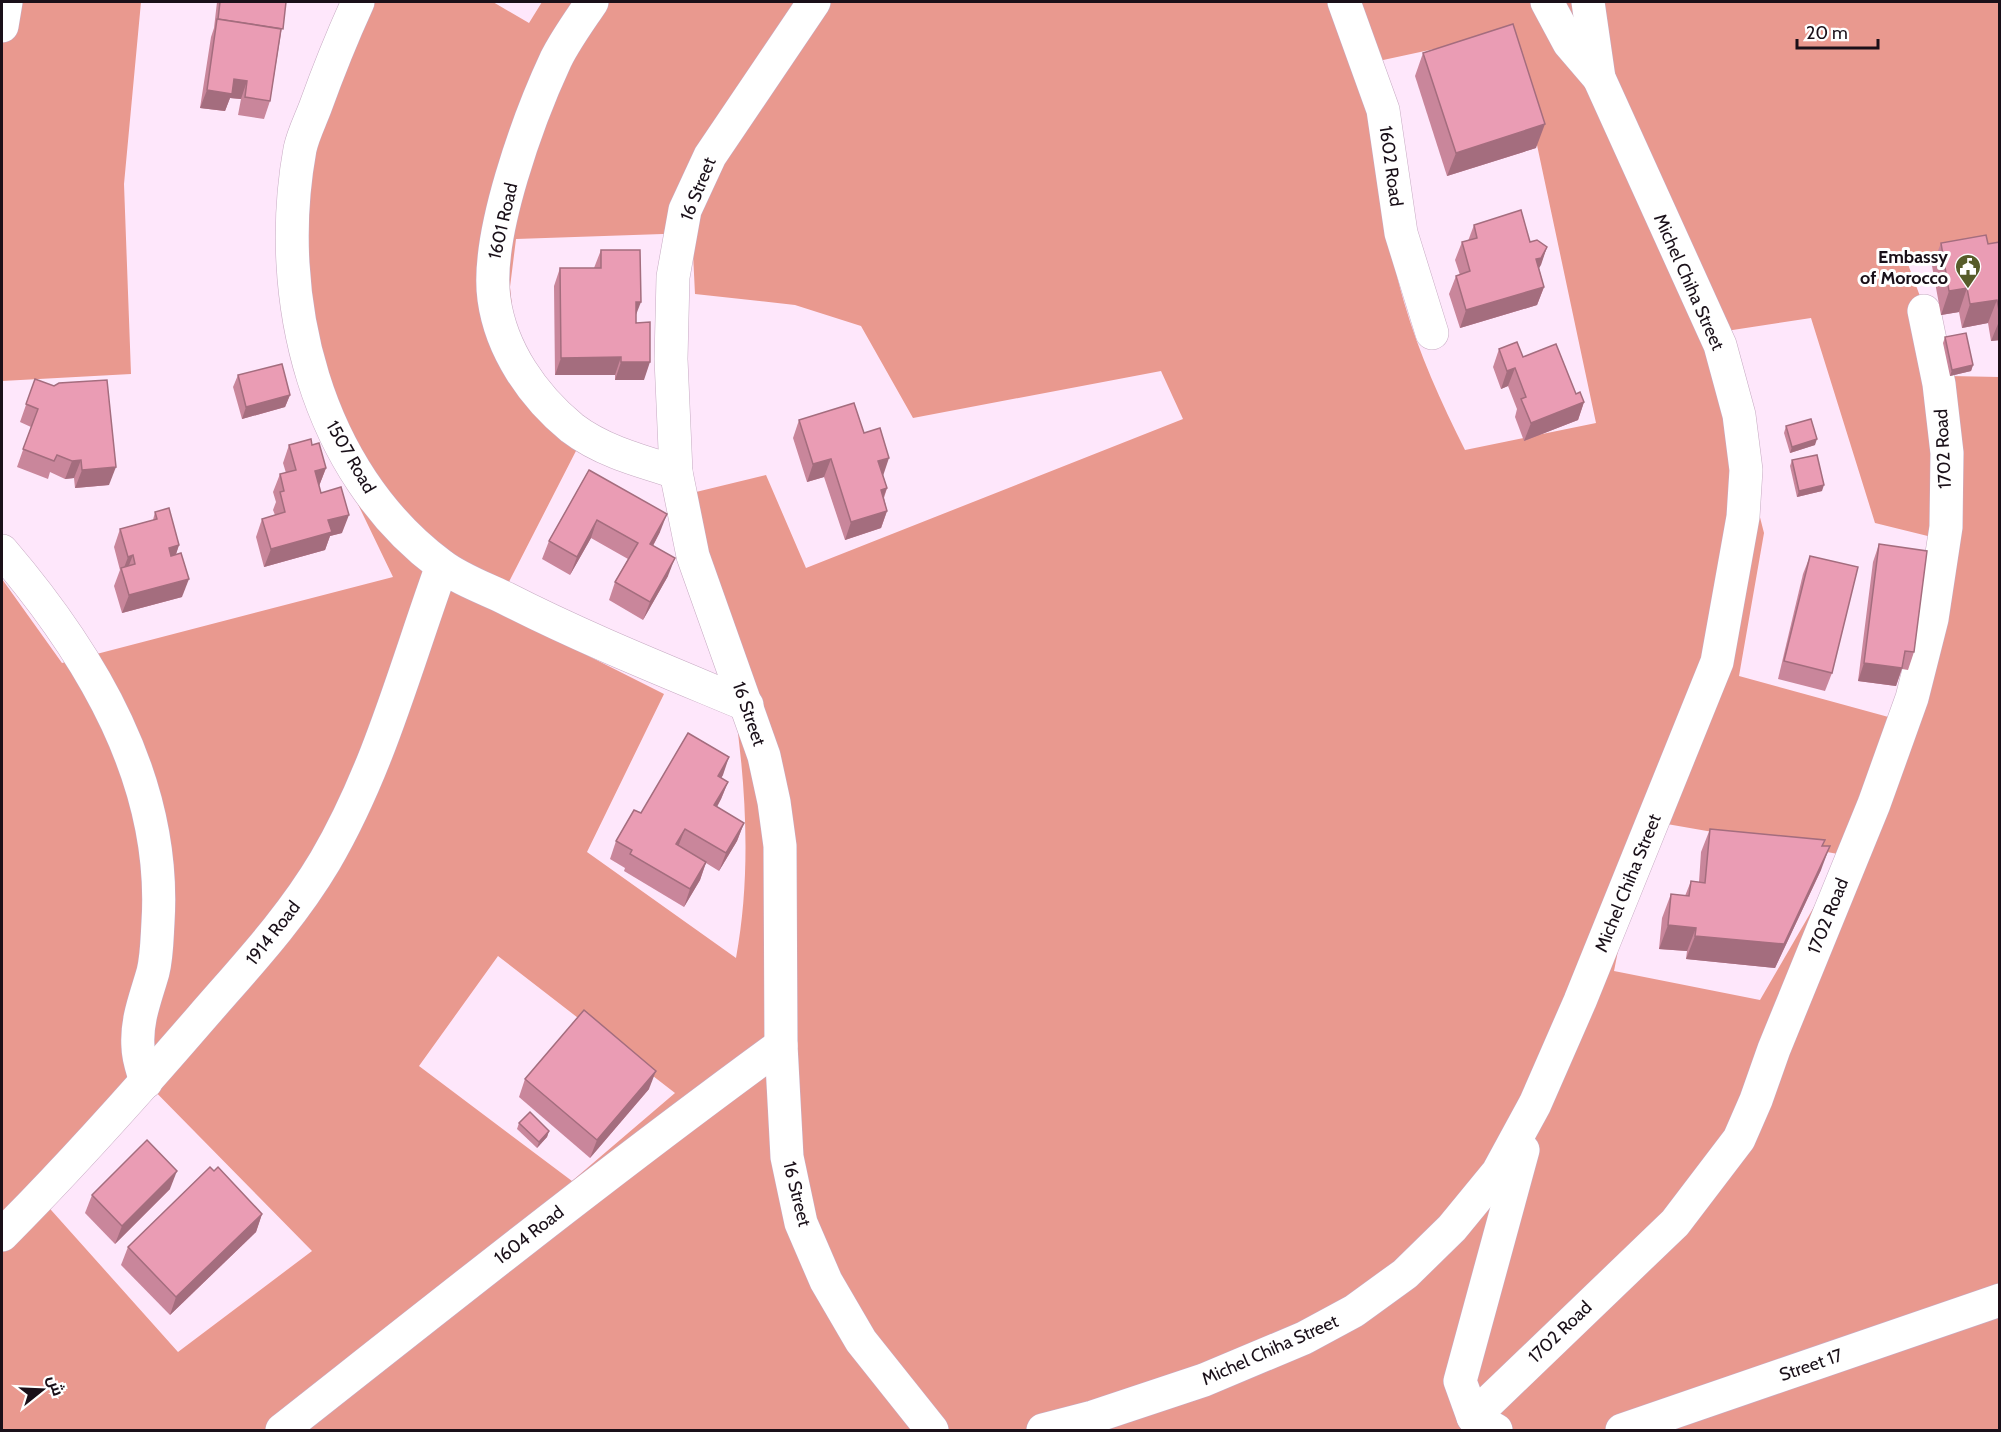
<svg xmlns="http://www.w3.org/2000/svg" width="2001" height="1432" viewBox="0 0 2001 1432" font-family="Cabin,Cairo,sans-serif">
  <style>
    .forest { fill: #e9998f; fill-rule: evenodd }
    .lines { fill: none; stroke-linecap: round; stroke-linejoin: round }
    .minor-casing { stroke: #c6aac2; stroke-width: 34 }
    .minor { stroke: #fff; stroke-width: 33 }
    .wall { fill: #c9869b }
    .shaded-wall { fill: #a46d7e }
    .building { fill: #ea9cb4; stroke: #a46d7e; stroke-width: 1.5 }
    .labels { text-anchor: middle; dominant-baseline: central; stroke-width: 6; stroke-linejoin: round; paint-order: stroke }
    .street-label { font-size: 18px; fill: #1a1019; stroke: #fff }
    .poi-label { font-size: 18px; font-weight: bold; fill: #1a1019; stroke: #fff; text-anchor: end }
  </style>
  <rect width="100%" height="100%" fill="#fee7fb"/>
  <g class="forest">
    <path d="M 2,2 L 141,2 L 124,184 L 131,374 L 2,381 Z"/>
    <path d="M 348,2 L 493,2 L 529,23 L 542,2 L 1999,2 L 1999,248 L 1906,259 L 1950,376 L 1999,377 L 1999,1430 L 2,1430 L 2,579 L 62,663 L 393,577 L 327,440 L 289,250 ZM 1513,32 L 1596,423 L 1465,450 C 1441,402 1419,354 1404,302 C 1382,226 1374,143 1360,65 ZM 692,233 L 695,294 L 795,305 L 861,326 L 913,418 L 1161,371 L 1183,419 L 806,568 L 766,475 L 696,492 C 724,642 764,806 736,958 L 587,852 L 664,694 L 495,609 L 578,447 L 515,335 L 510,287 L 516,239 ZM 1811,318 L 1875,523 L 1948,541 L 1914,724 L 1739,676 L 1764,533 L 1713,333 ZM 1644,820 L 1844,855 L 1760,1000 L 1614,971 ZM 498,956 L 675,1093 L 572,1181 L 419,1066 ZM 136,1072 L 312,1251 L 178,1352 L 35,1192 Z"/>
  </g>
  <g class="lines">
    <defs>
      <g id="minor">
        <path d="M 358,2 C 342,37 328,72 315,108 C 310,121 303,135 300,149 C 273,297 315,471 441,565 C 459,579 484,588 505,598 C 583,638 666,671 747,705"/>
        <path d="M 592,2 C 580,20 566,39 556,59 C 529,117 485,236 494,299 C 501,350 533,396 572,428 C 602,451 640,461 676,472"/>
        <path d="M 814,2 L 710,156 L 685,210 L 673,277 L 671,359 L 676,472 L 693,556 L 764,756 L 774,802 L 780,846 L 781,1045 L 787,1157 L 801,1223 L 826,1281 L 861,1341 L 932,1430"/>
        <path d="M 1344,2 L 1383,110 L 1401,233 L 1432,333"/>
        <path d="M 1547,2 L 1569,43 L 1599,78"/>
        <path d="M 2,26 L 6,2"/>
        <path d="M 2,551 C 91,655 167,781 158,922 C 157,938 157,956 153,972 C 146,997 136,1020 138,1047 C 138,1059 143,1071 146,1082"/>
        <path d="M 2,1235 C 72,1165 137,1092 201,1018 C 246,966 290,920 325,861 C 379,769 406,665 442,566"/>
        <path d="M 1473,1417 L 1675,1223 L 1739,1139 L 1756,1100 L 1774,1049 L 1874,804 L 1912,698 L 1932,619 L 1946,527 L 1947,453 L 1939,384 L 1924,311"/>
        <path d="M 282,1430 C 447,1300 611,1169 781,1045"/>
        <path d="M 1043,1430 L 1093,1417 L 1204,1380 L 1304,1338 L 1354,1311 L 1405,1274 L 1452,1228 L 1498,1172 L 1535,1104 L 1580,1001 L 1717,662 L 1743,517 L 1746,470 L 1739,415 L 1720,345 L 1599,78 L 1588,2"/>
        <path d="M 1496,1430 L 1473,1417 L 1460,1381 L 1523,1150"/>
        <path d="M 1622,1430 L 2000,1300"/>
      </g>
    </defs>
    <use href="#minor" class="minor-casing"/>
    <use href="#minor" class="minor"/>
  </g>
  <g class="wall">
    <path d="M 217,2 L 286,2 L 270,101 L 264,119 L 238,115 L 241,99 L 230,98 L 225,111 L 200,108 L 211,37 L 214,28 Z"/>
    <path d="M 1423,53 L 1536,148 L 1447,176 L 1415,76 Z"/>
    <path d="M 1474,225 L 1547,247 L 1539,268 L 1544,287 L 1537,305 L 1460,328 L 1449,294 L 1456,276 L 1460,275 L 1455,260 L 1462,242 L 1468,241 Z"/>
    <path d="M 2000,242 L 2000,340 L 1991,341 L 1988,323 L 1962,328 L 1959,312 L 1941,315 L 1932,266 L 1941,243 L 1988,244 Z"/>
    <path d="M 601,250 L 636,315 L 636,323 L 644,380 L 615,380 L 615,375 L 555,375 L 554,286 L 560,268 L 594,268 Z"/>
    <path d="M 1945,337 L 1973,365 L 1971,371 L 1950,376 L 1943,343 Z"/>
    <path d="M 1499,349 L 1523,357 L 1576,394 L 1584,402 L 1578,420 L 1524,441 L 1515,417 L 1517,409 L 1508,386 L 1501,389 L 1493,367 Z"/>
    <path d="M 238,375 L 290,395 L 285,407 L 242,419 L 233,387 Z"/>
    <path d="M 35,379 L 109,485 L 75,488 L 74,478 L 65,479 L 50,472 L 48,479 L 17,467 L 31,427 L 20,422 Z"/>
    <path d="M 799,420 L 864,433 L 883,475 L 887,488 L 884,498 L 887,511 L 881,528 L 845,540 L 824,477 L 807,482 L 793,438 Z"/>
    <path d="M 1786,426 L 1815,445 L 1790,453 L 1784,433 Z"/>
    <path d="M 289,445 L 312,445 L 326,468 L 319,486 L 321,493 L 342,533 L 330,536 L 325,550 L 264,567 L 256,537 L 262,519 L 275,515 L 273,510 L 276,502 L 273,492 L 280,474 L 286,473 L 283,463 Z"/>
    <path d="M 1792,460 L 1822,491 L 1797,497 L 1790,466 Z"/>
    <path d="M 589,470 L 660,532 L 653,546 L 668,576 L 643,620 L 609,600 L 615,582 L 628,559 L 591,538 L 570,575 L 542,559 L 549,541 Z"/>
    <path d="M 155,512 L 179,545 L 176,554 L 182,597 L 122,613 L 114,586 L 120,570 L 114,547 L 120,529 L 153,520 Z"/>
    <path d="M 1879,544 L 1914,652 L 1908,670 L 1902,669 L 1896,686 L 1858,681 L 1873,562 Z"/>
    <path d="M 1810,556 L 1832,673 L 1825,691 L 1778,679 L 1803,574 Z"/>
    <path d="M 723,775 L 721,778 L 728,782 L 721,799 L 717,807 L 744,823 L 737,841 L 719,871 L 706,863 L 700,880 L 684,907 L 624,871 L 625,868 L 610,859 L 616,841 L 641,813 Z"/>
    <path d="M 1710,829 L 1823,846 L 1821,870 L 1775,968 L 1686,959 L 1687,951 L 1659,949 L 1662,918 L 1671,894 L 1685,896 L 1691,881 L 1699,882 L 1701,852 Z"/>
    <path d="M 525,1079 L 649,1089 L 590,1158 L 519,1097 Z"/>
    <path d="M 519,1123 L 549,1131 L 547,1137 L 537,1148 L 517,1129 Z"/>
    <path d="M 170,1189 L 115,1244 L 85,1213 L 92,1195 Z"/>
    <path d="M 262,1214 L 256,1232 L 170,1315 L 121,1265 L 128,1247 Z"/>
  </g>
  <g class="shaded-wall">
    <path d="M 234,79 L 247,81 L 241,99 L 230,98 L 225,111 L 200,108 L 207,90 Z"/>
    <path d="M 1545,124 L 1536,148 L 1447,176 L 1456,153 Z"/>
    <path d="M 1547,247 L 1541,265 L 1534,276 L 1536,259 Z"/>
    <path d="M 1544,287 L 1537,305 L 1460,328 L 1466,310 Z"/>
    <path d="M 1967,288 L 1959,312 L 1941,315 L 1949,291 Z"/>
    <path d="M 1997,300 L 1988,323 L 1962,328 L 1970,304 Z"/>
    <path d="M 636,302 L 641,302 L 634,320 Z"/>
    <path d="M 2000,319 L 2000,340 L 1991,341 Z"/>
    <path d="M 621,357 L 615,375 L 555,375 L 561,358 Z"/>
    <path d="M 621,362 L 650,362 L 644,380 L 615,380 Z"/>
    <path d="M 1973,365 L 1971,371 L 1950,376 L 1952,370 Z"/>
    <path d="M 1515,368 L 1508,386 L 1501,389 L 1507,371 Z"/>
    <path d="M 290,395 L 285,407 L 242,419 L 246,407 Z"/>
    <path d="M 1584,402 L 1578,420 L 1524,441 L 1531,423 Z"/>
    <path d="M 1817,439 L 1815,445 L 1790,453 L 1792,447 Z"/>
    <path d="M 889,458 L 883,476 L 878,461 Z"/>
    <path d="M 831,459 L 824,477 L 807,482 L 813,464 Z"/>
    <path d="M 81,460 L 74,478 L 65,479 L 72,461 Z"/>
    <path d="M 116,467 L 109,485 L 75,488 L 82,470 Z"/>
    <path d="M 326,468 L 319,486 L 315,471 Z"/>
    <path d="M 1824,485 L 1822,491 L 1797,497 L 1799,491 Z"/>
    <path d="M 887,488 L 880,506 L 881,490 Z"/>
    <path d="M 887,511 L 881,528 L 845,540 L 851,522 Z"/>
    <path d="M 667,514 L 660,532 L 644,562 L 650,544 Z"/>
    <path d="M 349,515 L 342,533 L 330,536 L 325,550 L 264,567 L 271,549 L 328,520 Z"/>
    <path d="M 597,520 L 591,538 L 570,575 L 577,557 Z"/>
    <path d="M 179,545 L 173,563 L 169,548 Z"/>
    <path d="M 133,555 L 126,573 L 122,573 L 128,557 Z"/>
    <path d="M 675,558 L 668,576 L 643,620 L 650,602 Z"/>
    <path d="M 189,579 L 182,597 L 122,613 L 129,595 Z"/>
    <path d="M 1864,663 L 1902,668 L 1896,686 L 1858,681 Z"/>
    <path d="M 729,757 L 723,775 L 711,794 L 718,776 Z"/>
    <path d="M 728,782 L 721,799 L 708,823 L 714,805 Z"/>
    <path d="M 744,823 L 737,841 L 719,871 L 726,853 Z"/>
    <path d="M 685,829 L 678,847 L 676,844 Z"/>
    <path d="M 1830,846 L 1821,870 L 1775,968 L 1686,959 L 1695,936 Z"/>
    <path d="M 706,862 L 700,880 L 684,907 L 690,889 Z"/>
    <path d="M 1668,925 L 1696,928 L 1687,951 L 1659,949 Z"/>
    <path d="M 656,1071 L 649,1089 L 590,1158 L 597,1140 Z"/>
    <path d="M 549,1131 L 547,1137 L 537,1148 L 539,1142 Z"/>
    <path d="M 177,1171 L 170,1189 L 115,1244 L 122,1226 Z"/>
    <path d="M 262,1214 L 256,1232 L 170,1315 L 176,1297 Z"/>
  </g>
  <g class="building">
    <path d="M 220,2 L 286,2 L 283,29 L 218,19 Z"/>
    <path d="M 217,19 L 281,29 L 270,101 L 245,97 L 247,81 L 234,79 L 232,94 L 207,90 Z"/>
    <path d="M 1513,24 L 1545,124 L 1456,153 L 1423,53 Z"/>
    <path d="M 1521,210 L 1530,242 L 1537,240 L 1547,247 L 1541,258 L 1536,259 L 1544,287 L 1466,310 L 1456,276 L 1470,271 L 1462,242 L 1477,238 L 1474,225 Z"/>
    <path d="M 1986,235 L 1988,244 L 2000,242 L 2000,315 L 1997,300 L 1970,304 L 1967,288 L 1949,291 L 1941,243 Z"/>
    <path d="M 601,250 L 640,250 L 641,302 L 636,302 L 636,323 L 650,322 L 650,362 L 621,362 L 621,357 L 561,358 L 560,268 L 601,268 Z"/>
    <path d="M 1966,333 L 1973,365 L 1952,370 L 1945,337 Z"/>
    <path d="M 1517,342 L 1523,357 L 1556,344 L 1576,394 L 1580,392 L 1584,402 L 1531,423 L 1521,399 L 1526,397 L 1515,368 L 1507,371 L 1499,349 Z"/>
    <path d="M 282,364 L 290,395 L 246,407 L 238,375 Z"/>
    <path d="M 35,379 L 54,386 L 59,383 L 107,380 L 116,467 L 82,470 L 81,460 L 72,461 L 57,455 L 54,461 L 23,449 L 38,409 L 26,404 Z"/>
    <path d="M 854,403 L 864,433 L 880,428 L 889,458 L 878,461 L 887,488 L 881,490 L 887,511 L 851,522 L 831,459 L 813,464 L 799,420 Z"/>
    <path d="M 1811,419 L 1817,439 L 1792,447 L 1786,426 Z"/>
    <path d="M 311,439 L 312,445 L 319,443 L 326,468 L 315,471 L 321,493 L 341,487 L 349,515 L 328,520 L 332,532 L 271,549 L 262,519 L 285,512 L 280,492 L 284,491 L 280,474 L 296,470 L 289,445 Z"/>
    <path d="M 1817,455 L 1824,485 L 1799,491 L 1792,460 Z"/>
    <path d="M 589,470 L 667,514 L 650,544 L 675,558 L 650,602 L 615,582 L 638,543 L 597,520 L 577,557 L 549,541 Z"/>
    <path d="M 169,508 L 179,545 L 169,548 L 171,556 L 181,553 L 189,579 L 129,595 L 121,568 L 135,564 L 133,555 L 128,557 L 120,529 L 157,519 L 155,512 Z"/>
    <path d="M 1879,544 L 1927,551 L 1914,652 L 1905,651 L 1902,668 L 1864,663 Z"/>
    <path d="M 1810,556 L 1858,567 L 1832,673 L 1784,661 Z"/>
    <path d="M 688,733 L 729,757 L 718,776 L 728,782 L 714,805 L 744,823 L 726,853 L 685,829 L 676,844 L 706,862 L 690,889 L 630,854 L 632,850 L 616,841 L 634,810 L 641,813 Z"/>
    <path d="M 1710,829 L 1825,840 L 1822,846 L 1830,846 L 1784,944 L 1695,936 L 1696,928 L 1668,925 L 1671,894 L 1689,896 L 1691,881 L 1705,883 Z"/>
    <path d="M 584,1010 L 656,1071 L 597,1140 L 525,1079 Z"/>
    <path d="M 530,1112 L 549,1131 L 539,1142 L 519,1123 Z"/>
    <path d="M 147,1140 L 177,1171 L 122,1226 L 92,1195 Z"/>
    <path d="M 210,1167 L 214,1171 L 218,1167 L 262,1214 L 176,1297 L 128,1247 Z"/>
  </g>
  <defs>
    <symbol id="civic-pin" viewBox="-11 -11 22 30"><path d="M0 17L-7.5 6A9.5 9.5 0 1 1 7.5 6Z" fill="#575c2a" stroke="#fff"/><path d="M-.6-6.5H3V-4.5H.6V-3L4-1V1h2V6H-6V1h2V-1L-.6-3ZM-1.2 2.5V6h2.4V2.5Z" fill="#fff"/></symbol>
  </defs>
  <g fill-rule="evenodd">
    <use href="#civic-pin" x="1953" y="252" width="30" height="40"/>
  </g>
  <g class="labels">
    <g class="street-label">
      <text transform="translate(1391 166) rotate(82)">1602 Road</text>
      <text transform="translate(698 189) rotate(-68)">16 Street</text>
      <text transform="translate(503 221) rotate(-77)">1601 Road</text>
      <text transform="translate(1689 282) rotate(66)">Michel Chiha Street</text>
      <text transform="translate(1943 449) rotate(-93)">1702 Road</text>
      <text transform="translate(351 457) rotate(60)">1507 Road</text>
      <text transform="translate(749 714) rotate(71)">16 Street</text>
      <text transform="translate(1628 883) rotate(-68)">Michel Chiha Street</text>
      <text transform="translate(1828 916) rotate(-68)">1702 Road</text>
      <text transform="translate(273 933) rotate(-52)">1914 Road</text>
      <text transform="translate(797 1194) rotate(76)">16 Street</text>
      <text transform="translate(529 1235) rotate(-38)">1604 Road</text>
      <text transform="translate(1560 1332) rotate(-44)">1702 Road</text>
      <text transform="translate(1270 1350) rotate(-24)">Michel Chiha Street</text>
      <text transform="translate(1811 1365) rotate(-19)">Street 17</text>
    </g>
    <g class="poi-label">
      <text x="1948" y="257">Embassy<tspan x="1948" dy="21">of Morocco</tspan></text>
    </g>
  </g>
  <rect width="2001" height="1432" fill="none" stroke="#1a1019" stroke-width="6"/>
  <g transform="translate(42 1390) rotate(72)" stroke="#ffffff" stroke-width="4.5" paint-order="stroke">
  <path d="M0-4.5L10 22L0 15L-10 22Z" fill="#1a1019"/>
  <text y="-9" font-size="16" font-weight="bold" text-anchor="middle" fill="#1a1019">ش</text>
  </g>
  <path d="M1797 39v9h81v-9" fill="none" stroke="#1a1019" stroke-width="3"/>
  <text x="1806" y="39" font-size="18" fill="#1a1019" stroke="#ffffff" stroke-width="4.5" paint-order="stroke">20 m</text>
</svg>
